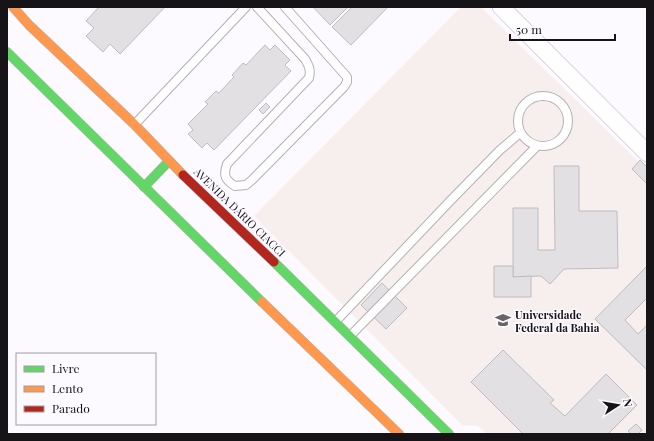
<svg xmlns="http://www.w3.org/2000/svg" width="654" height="441" viewBox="0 0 654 441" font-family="'Playfair Display',serif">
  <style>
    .education { fill: #f7efed }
    .building { fill: #e2e0e3; stroke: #bebcbf }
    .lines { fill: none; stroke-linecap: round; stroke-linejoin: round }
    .lane-casing { stroke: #b3b1b4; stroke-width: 10 }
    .street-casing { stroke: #b3b1b4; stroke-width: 18 }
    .fast-casing { stroke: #b3b1b4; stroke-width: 10 }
    .slow-casing { stroke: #b3b1b4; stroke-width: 10 }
    .jam-casing { stroke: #b3b1b4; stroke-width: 10 }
    .lane { stroke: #fffeff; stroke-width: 8 }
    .street { stroke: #fffeff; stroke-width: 17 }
    .fast { stroke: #63d668; stroke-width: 9 }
    .slow { stroke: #ff974d; stroke-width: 9 }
    .jam { stroke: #b3261e; stroke-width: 9 }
    .labels { text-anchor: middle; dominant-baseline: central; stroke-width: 3; stroke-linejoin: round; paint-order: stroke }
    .street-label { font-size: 11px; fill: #161417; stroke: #fcf9ff }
    .poi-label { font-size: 11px; font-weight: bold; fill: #161417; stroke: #fcf9ff; text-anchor: start }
  </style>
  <rect width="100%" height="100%" fill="#fcfafe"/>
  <path class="education" d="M 461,7 L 481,7 L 647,170 L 647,434 L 487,434 L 478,426 L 462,425 L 254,216 Z"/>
  <g class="building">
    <path d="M 99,7 L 165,7 L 120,54 L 110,44 L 103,52 L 86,36 L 94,28 L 86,21 Z"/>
    <path d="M 313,7 L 348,7 L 330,25 Z"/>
    <path d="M 352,7 L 388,7 L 351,45 L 332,27 Z"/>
    <path d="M 265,45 L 270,50 L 275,45 L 290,60 L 285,65 L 291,71 L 214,150 L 207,143 L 202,148 L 188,134 L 193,130 L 188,124 L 208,104 L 205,102 L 216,91 L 219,93 L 234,77 L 232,75 L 243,63 L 246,65 Z"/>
    <path d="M 266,103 L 270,107 L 263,114 L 259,110 Z"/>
    <path d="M 640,160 L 647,167 L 647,184 L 632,169 Z"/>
    <path d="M 554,166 L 579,166 L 579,211 L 617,211 L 618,268 L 564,269 L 550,284 L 541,276 L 513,277 L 513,208 L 538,208 L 538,250 L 555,250 Z"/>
    <path d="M 494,266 L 513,266 L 513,277 L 531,276 L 531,297 L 494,297 Z"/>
    <path d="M 647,266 L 647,298 L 625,320 L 638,334 L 647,325 L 647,370 L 595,319 Z"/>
    <path d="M 382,283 L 407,308 L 386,329 L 361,305 Z"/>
    <path d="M 503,350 L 554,400 L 550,403 L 565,416 L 606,374 L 637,405 L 608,434 L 523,434 L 471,382 Z"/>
    <path d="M 636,424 L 642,430 L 638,434 L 631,434 L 628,431 Z"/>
  </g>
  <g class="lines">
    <defs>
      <g id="lane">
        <path d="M 257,7 L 305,59 C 309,66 311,70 309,78 L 227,164 C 223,175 225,180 235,186 L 246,185 L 252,180 L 344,87 L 347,82 L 347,77 L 285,7"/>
        <circle cx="543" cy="121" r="25"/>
        <path d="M 135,124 L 246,7"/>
        <path d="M 336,321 L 452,199 L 500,150 L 520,133"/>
        <path d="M 351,335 L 537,146"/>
      </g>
      <path id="street" d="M 501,7 L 647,153"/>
      <g id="fast">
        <path d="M 7,52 L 262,302"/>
        <path d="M 144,187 L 169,161"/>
        <path d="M 274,262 L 449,434"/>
      </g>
      <g id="slow">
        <path d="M 13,7 L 29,25 L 134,124 L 183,175"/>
        <path d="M 262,302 L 399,434"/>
      </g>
      <path id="jam" d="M 183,175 L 274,262"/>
    </defs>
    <use href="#lane" class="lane-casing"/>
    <use href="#street" class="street-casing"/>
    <use href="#fast" class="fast-casing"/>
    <use href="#slow" class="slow-casing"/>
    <use href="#jam" class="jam-casing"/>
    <use href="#lane" class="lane"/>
    <use href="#street" class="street"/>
    <use href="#fast" class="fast"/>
    <use href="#slow" class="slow"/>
    <use href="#jam" class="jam"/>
  </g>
  <defs>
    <symbol id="university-bare" viewBox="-9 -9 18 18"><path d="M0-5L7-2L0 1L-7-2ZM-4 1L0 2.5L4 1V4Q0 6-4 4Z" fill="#666468" stroke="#fcf9ff" stroke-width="2.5" paint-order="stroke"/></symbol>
  </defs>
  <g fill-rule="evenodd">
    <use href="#university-bare" x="492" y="309" width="22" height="22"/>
  </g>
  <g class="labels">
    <g class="street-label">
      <text transform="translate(240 212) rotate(44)">AVENIDA DÁRIO CIACCI</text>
    </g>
    <g class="poi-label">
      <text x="515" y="314">Universidade<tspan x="515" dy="13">Federal da Bahia</tspan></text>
    </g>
  </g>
  <rect width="654" height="441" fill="none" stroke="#161417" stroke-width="16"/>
  <rect x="16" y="353" width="140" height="72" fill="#fcf9ff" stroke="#a09da2"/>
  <rect x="24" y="366" width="20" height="6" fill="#63d668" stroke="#a09da2"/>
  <text x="52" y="373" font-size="12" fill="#161417">Livre</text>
  <rect x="24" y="386" width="20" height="6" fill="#ff974d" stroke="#a09da2"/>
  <text x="52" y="393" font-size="12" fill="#161417">Lento</text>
  <rect x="24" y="406" width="20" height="6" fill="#b3261e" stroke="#a09da2"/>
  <text x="52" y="413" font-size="12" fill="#161417">Parado</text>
  <g transform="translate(618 405) rotate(78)" stroke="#fcf9ff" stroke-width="3" paint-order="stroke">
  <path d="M0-3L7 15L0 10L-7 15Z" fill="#161417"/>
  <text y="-6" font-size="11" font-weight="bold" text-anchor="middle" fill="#161417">N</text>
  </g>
  <path d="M510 34v6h105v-6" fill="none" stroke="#161417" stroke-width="2"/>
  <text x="516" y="34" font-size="12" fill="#161417" stroke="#fcf9ff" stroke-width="3" paint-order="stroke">50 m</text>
</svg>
